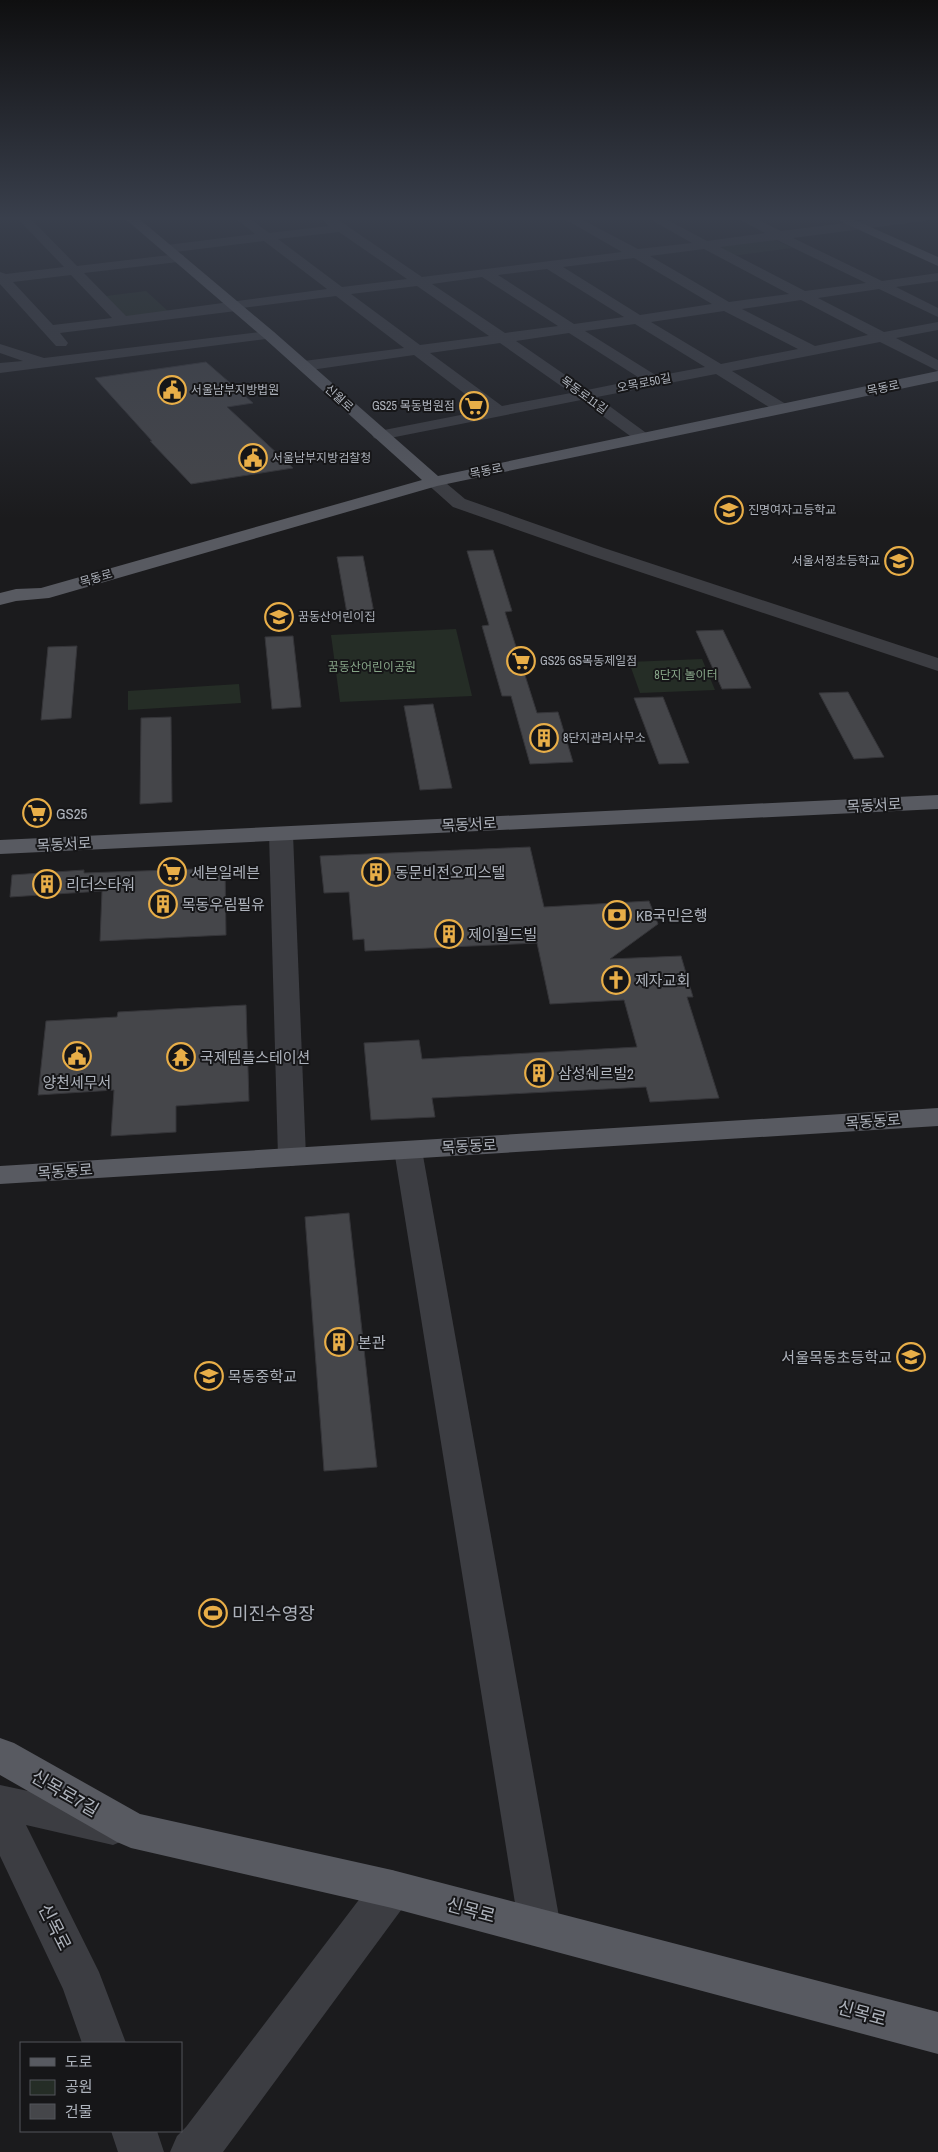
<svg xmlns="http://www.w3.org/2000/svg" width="938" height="2152" viewBox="0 0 938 2152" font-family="'Archivo Narrow','Noto Sans KR',sans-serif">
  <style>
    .green { fill: #252d26 }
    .building { fill: #45464a; stroke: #353539 }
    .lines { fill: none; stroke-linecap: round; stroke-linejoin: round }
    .minor { fill: #3c3d42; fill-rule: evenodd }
    .major { fill: #585a61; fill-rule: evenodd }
    .labels { text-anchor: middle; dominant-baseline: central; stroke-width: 4; stroke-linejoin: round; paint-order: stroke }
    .far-street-label { font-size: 12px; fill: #aeb3bc; stroke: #161618 }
    .far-poi-label { font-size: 12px; fill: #aeb3bc; stroke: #161618; text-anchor: start }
    .far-park-label { font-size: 12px; fill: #87a588; stroke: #161618 }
    .street-label { font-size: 15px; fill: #aeb3bc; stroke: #161618 }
    .poi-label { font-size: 15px; fill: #aeb3bc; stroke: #161618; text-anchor: start }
    .near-poi-label { font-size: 18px; fill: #aeb3bc; stroke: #161618; text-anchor: start }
    .near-street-label { font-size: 18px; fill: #aeb3bc; stroke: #161618 }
  </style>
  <rect width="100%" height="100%" fill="#1b1b1d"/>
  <g class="green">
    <path d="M 773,239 L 792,248 L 732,256 L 713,246 Z"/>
    <path d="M 146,291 L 170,313 L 127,319 L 106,296 Z"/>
    <path d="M 456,629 L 472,696 L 340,702 L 331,635 Z"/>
    <path d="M 702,659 L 715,690 L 640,693 L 629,662 Z"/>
    <path d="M 239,684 L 241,703 L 128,710 L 128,691 Z"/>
  </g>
  <g class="building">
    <path d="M 206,362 L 253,403 L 227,407 L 293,468 L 191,484 L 150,441 L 152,441 L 95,378 Z"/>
    <path d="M 493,550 L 512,611 L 505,612 L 537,713 L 558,712 L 573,762 L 530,764 L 511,696 L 502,696 L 482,626 L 489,625 L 467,551 Z"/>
    <path d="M 363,556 L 375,618 L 348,619 L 337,557 Z"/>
    <path d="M 723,630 L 751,688 L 722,689 L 696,631 Z"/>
    <path d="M 293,636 L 301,707 L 272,709 L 265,637 Z"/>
    <path d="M 77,646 L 71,718 L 41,720 L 48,647 Z"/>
    <path d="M 848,692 L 884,757 L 854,759 L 819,693 Z"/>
    <path d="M 663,697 L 689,763 L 659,764 L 634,698 Z"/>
    <path d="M 433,704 L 452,788 L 420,790 L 404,706 Z"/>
    <path d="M 171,717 L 172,802 L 140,804 L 141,718 Z"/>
    <path d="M 530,847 L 544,907 L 649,901 L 658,924 L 610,959 L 681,956 L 693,997 L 687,997 L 719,1098 L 650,1102 L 646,1087 L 432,1098 L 435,1117 L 371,1120 L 364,1043 L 419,1040 L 422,1059 L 637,1047 L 624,1000 L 550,1004 L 537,943 L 365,951 L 364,939 L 353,940 L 349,892 L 324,893 L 320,856 Z"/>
    <path d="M 225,868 L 226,935 L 100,941 L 102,891 L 10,897 L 12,875 L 84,870 L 84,873 Z"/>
    <path d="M 246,1005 L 249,1101 L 176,1106 L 176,1132 L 111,1136 L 114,1090 L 38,1095 L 46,1021 L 117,1017 L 118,1012 Z"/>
    <path d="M 349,1213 L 377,1467 L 324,1471 L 305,1217 Z"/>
  </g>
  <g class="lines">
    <g class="minor">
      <path d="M 16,217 L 29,217 L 77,266 L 178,254 L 183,255 L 185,258 L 178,262 L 84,273 L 126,316 L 327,289 L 264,241 L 167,253 L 160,249 L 167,245 L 255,234 L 234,217 L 248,217 L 269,233 L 329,226 L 319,217 L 334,217 L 422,277 L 622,252 L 561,217 L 577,217 L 638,249 L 692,243 L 646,217 L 662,217 L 707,241 L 765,233 L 735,217 L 752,217 L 781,231 L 892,217 L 930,217 L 924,221 L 793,238 L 882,281 L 938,273 L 938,281 L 896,287 L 938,308 L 938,317 L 879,289 L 818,298 L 884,332 L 938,322 L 938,330 L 896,338 L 938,360 L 938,371 L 880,342 L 732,371 L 789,406 L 791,409 L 789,412 L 777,412 L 716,374 L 597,397 L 649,435 L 651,438 L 649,441 L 637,441 L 581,400 L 380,440 L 374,438 L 372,435 L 374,432 L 486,410 L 414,355 L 304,371 L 299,369 L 296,366 L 299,363 L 304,361 L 404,348 L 336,296 L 242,308 L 236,311 L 60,333 L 68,343 L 66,346 L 56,346 L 0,284 L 0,272 L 6,274 L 64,267 ZM 339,232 L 407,279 L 342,287 L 278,239 ZM 777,240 L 866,283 L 805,291 L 720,247 ZM 704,249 L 789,294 L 729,302 L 650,256 ZM 634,258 L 712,304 L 640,315 L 563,267 ZM 547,269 L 624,317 L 574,324 L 498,275 ZM 71,275 L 112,318 L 53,325 L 13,282 ZM 482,277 L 558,326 L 505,333 L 432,284 ZM 417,286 L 489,336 L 420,345 L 351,294 ZM 801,300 L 868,335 L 815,346 L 742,309 ZM 724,311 L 798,349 L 721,364 L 651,322 ZM 635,324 L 705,367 L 657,376 L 585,331 ZM 569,333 L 641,379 L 587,390 L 516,341 ZM 500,343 L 571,393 L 502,406 L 430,353 Z"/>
      <path d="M 269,331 L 274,332 L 276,335 L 274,338 L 0,373 L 0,363 L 23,361 L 0,353 L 0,344 L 44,358 Z"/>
      <path d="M 434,477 L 440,478 L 465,499 L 604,548 L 938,658 L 938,671 L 592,556 L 453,507 L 425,482 L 428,478 Z"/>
      <path d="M 281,827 L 289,829 L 293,834 L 306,1157 L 302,1163 L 292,1166 L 282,1163 L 278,1157 L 269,834 L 273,829 Z"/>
      <path d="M 408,1141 L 418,1144 L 422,1150 L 561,1928 L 555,1942 L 540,1947 L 525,1942 L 519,1928 L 394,1150 L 398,1144 Z"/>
      <path d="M 0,1785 L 113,1809 L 127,1815 L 133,1827 L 127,1839 L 113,1845 L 26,1825 L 99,1972 L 126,2043 L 82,2043 L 63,1989 L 0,1856 Z"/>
      <path d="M 392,1870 L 407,1876 L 413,1889 L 407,1902 L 223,2152 L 170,2152 L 177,2136 L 186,2127 L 377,1876 Z"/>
      <path d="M 111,2131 L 157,2131 L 164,2152 L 118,2152 Z"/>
    </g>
    <g class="major">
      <path d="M 123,217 L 137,217 L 274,332 L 438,476 L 938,371 L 938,381 L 437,486 L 49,598 L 16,601 L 0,605 L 0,593 L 16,589 L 41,588 L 422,480 L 264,338 Z"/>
      <path d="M 831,217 L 848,217 L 938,257 L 938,266 Z"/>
      <path d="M 938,795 L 938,809 L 0,854 L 0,840 Z"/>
      <path d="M 938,1108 L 938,1126 L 0,1184 L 0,1166 Z"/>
      <path d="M 0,1738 L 14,1743 L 140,1814 L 392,1870 L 938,2012 L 938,2054 L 392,1908 L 131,1848 L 117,1842 L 0,1775 Z"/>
    </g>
  </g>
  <linearGradient id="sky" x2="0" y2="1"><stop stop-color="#0f0f10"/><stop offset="0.42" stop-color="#393f4c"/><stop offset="1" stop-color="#393f4c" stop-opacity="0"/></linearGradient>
  <rect width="938" height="519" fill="url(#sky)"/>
  <defs>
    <symbol id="civic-ring" viewBox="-11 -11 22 22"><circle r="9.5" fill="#161618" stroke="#e8ae48" stroke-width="1.5"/><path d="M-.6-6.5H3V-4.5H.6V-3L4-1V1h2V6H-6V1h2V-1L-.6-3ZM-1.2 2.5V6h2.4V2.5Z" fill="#e8ae48"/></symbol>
    <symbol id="supermarket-ring" viewBox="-11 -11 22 22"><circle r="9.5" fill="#161618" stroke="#e8ae48" stroke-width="1.5"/><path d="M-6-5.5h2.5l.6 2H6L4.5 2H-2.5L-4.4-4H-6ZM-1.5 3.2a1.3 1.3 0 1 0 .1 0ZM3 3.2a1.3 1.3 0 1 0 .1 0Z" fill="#e8ae48"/></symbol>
    <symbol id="school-ring" viewBox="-11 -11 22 22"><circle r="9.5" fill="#161618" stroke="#e8ae48" stroke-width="1.5"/><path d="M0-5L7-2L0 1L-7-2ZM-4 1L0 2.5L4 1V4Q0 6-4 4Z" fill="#e8ae48"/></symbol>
    <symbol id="building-ring" viewBox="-11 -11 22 22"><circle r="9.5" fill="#161618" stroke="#e8ae48" stroke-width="1.5"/><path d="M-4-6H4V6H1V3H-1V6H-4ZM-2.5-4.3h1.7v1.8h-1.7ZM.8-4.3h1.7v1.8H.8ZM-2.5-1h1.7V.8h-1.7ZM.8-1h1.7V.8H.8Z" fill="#e8ae48"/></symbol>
    <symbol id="bank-ring" viewBox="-11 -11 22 22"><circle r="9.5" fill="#161618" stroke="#e8ae48" stroke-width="1.5"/><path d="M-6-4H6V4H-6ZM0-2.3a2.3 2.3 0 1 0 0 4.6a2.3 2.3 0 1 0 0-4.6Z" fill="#e8ae48"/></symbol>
    <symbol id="church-ring" viewBox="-11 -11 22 22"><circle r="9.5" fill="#161618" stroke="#e8ae48" stroke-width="1.5"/><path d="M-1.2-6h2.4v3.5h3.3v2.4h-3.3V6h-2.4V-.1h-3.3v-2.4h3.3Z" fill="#e8ae48"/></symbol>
    <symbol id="temple-ring" viewBox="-11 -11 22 22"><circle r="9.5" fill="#161618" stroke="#e8ae48" stroke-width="1.5"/><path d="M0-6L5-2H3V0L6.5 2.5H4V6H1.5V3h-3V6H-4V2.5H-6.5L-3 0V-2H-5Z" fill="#e8ae48"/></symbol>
    <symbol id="stadium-ring" viewBox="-11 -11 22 22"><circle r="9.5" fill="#161618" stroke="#e8ae48" stroke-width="1.5"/><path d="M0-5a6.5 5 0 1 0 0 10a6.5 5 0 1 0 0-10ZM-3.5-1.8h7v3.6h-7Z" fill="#e8ae48"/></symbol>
  </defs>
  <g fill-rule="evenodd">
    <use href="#civic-ring" x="156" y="374" width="32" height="32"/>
    <use href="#supermarket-ring" x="458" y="390" width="32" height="32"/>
    <use href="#civic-ring" x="237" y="442" width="32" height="32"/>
    <use href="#school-ring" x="713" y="494" width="32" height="32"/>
    <use href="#school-ring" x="883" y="545" width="32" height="32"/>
    <use href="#school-ring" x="263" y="601" width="32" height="32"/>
    <use href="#supermarket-ring" x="505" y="645" width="32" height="32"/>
    <use href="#building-ring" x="528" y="722" width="32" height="32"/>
    <use href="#supermarket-ring" x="21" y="797" width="32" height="32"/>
    <use href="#supermarket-ring" x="156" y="856" width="32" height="32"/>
    <use href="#building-ring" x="360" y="856" width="32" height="32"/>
    <use href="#building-ring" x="31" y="868" width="32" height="32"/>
    <use href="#building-ring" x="147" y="888" width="32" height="32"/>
    <use href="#bank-ring" x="601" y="899" width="32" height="32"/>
    <use href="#building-ring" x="433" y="918" width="32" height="32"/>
    <use href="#church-ring" x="600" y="964" width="32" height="32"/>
    <use href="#civic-ring" x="61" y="1040" width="32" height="32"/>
    <use href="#temple-ring" x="165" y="1041" width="32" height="32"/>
    <use href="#building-ring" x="523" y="1057" width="32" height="32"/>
    <use href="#building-ring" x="323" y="1326" width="32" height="32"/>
    <use href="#school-ring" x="895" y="1341" width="32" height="32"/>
    <use href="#school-ring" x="193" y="1360" width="32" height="32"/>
    <use href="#stadium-ring" x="197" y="1597" width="32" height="32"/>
  </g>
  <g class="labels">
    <g class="far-street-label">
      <text transform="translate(644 383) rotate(-11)">오목로50길</text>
      <text transform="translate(883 388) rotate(-12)">목동로</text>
      <text transform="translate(584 395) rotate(36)">목동로11길</text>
      <text transform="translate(339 398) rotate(42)">신월로</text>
      <text transform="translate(486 471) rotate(-12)">목동로</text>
      <text transform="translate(96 578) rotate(-16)">목동로</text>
    </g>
    <g class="far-poi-label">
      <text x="191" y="390">서울남부지방법원</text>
      <text x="455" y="406" text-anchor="end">GS25 목동법원점</text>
      <text x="272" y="458">서울남부지방검찰청</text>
      <text x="748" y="510">진명여자고등학교</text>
      <text x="880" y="561" text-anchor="end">서울서정초등학교</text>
      <text x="298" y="617">꿈동산어린이집</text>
      <text x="540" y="661">GS25 GS목동제일점</text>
      <text x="563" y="738">8단지관리사무소</text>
    </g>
    <g class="far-park-label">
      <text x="372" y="667">꿈동산어린이공원</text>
      <text x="686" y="675">8단지 놀이터</text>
    </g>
    <g class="street-label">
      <text transform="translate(874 805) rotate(-3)">목동서로</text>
      <text transform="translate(469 824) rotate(-3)">목동서로</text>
      <text transform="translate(64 844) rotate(-3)">목동서로</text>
      <text transform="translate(873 1121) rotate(-4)">목동동로</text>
      <text transform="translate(469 1146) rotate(-3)">목동동로</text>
      <text transform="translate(65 1171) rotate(-4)">목동동로</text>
    </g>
    <g class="poi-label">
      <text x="56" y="813">GS25</text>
      <text x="191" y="872">세븐일레븐</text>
      <text x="395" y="872">동문비전오피스텔</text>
      <text x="66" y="884">리더스타워</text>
      <text x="182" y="904">목동우림필유</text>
      <text x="636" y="915">KB국민은행</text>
      <text x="468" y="934">제이월드빌</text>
      <text x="635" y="980">제자교회</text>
      <text x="200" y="1057">국제템플스테이션</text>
      <text x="558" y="1073">삼성쉐르빌2</text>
      <text x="77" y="1082" text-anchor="middle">양천세무서</text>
      <text x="358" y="1342">본관</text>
      <text x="892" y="1357" text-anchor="end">서울목동초등학교</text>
      <text x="228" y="1376">목동중학교</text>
    </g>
    <g class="near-poi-label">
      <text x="232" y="1613">미진수영장</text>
    </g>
    <g class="near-street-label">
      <text transform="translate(65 1793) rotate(30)">신목로7길</text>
      <text transform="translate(471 1910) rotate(15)">신목로</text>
      <text transform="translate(55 1927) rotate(63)">신목로</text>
      <text transform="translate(862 2013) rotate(15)">신목로</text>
    </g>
  </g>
  <rect x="20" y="2042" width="162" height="90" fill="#161618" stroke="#53555a"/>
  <rect x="30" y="2058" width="25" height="8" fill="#585a61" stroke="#53555a"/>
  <text x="65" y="2067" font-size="15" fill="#aeb3bc">도로</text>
  <rect x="30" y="2080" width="25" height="15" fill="#252d26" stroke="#53555a"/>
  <text x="65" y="2092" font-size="15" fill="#aeb3bc">공원</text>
  <rect x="30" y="2104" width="25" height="15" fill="#45464a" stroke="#53555a"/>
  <text x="65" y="2117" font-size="15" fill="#aeb3bc">건물</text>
</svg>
